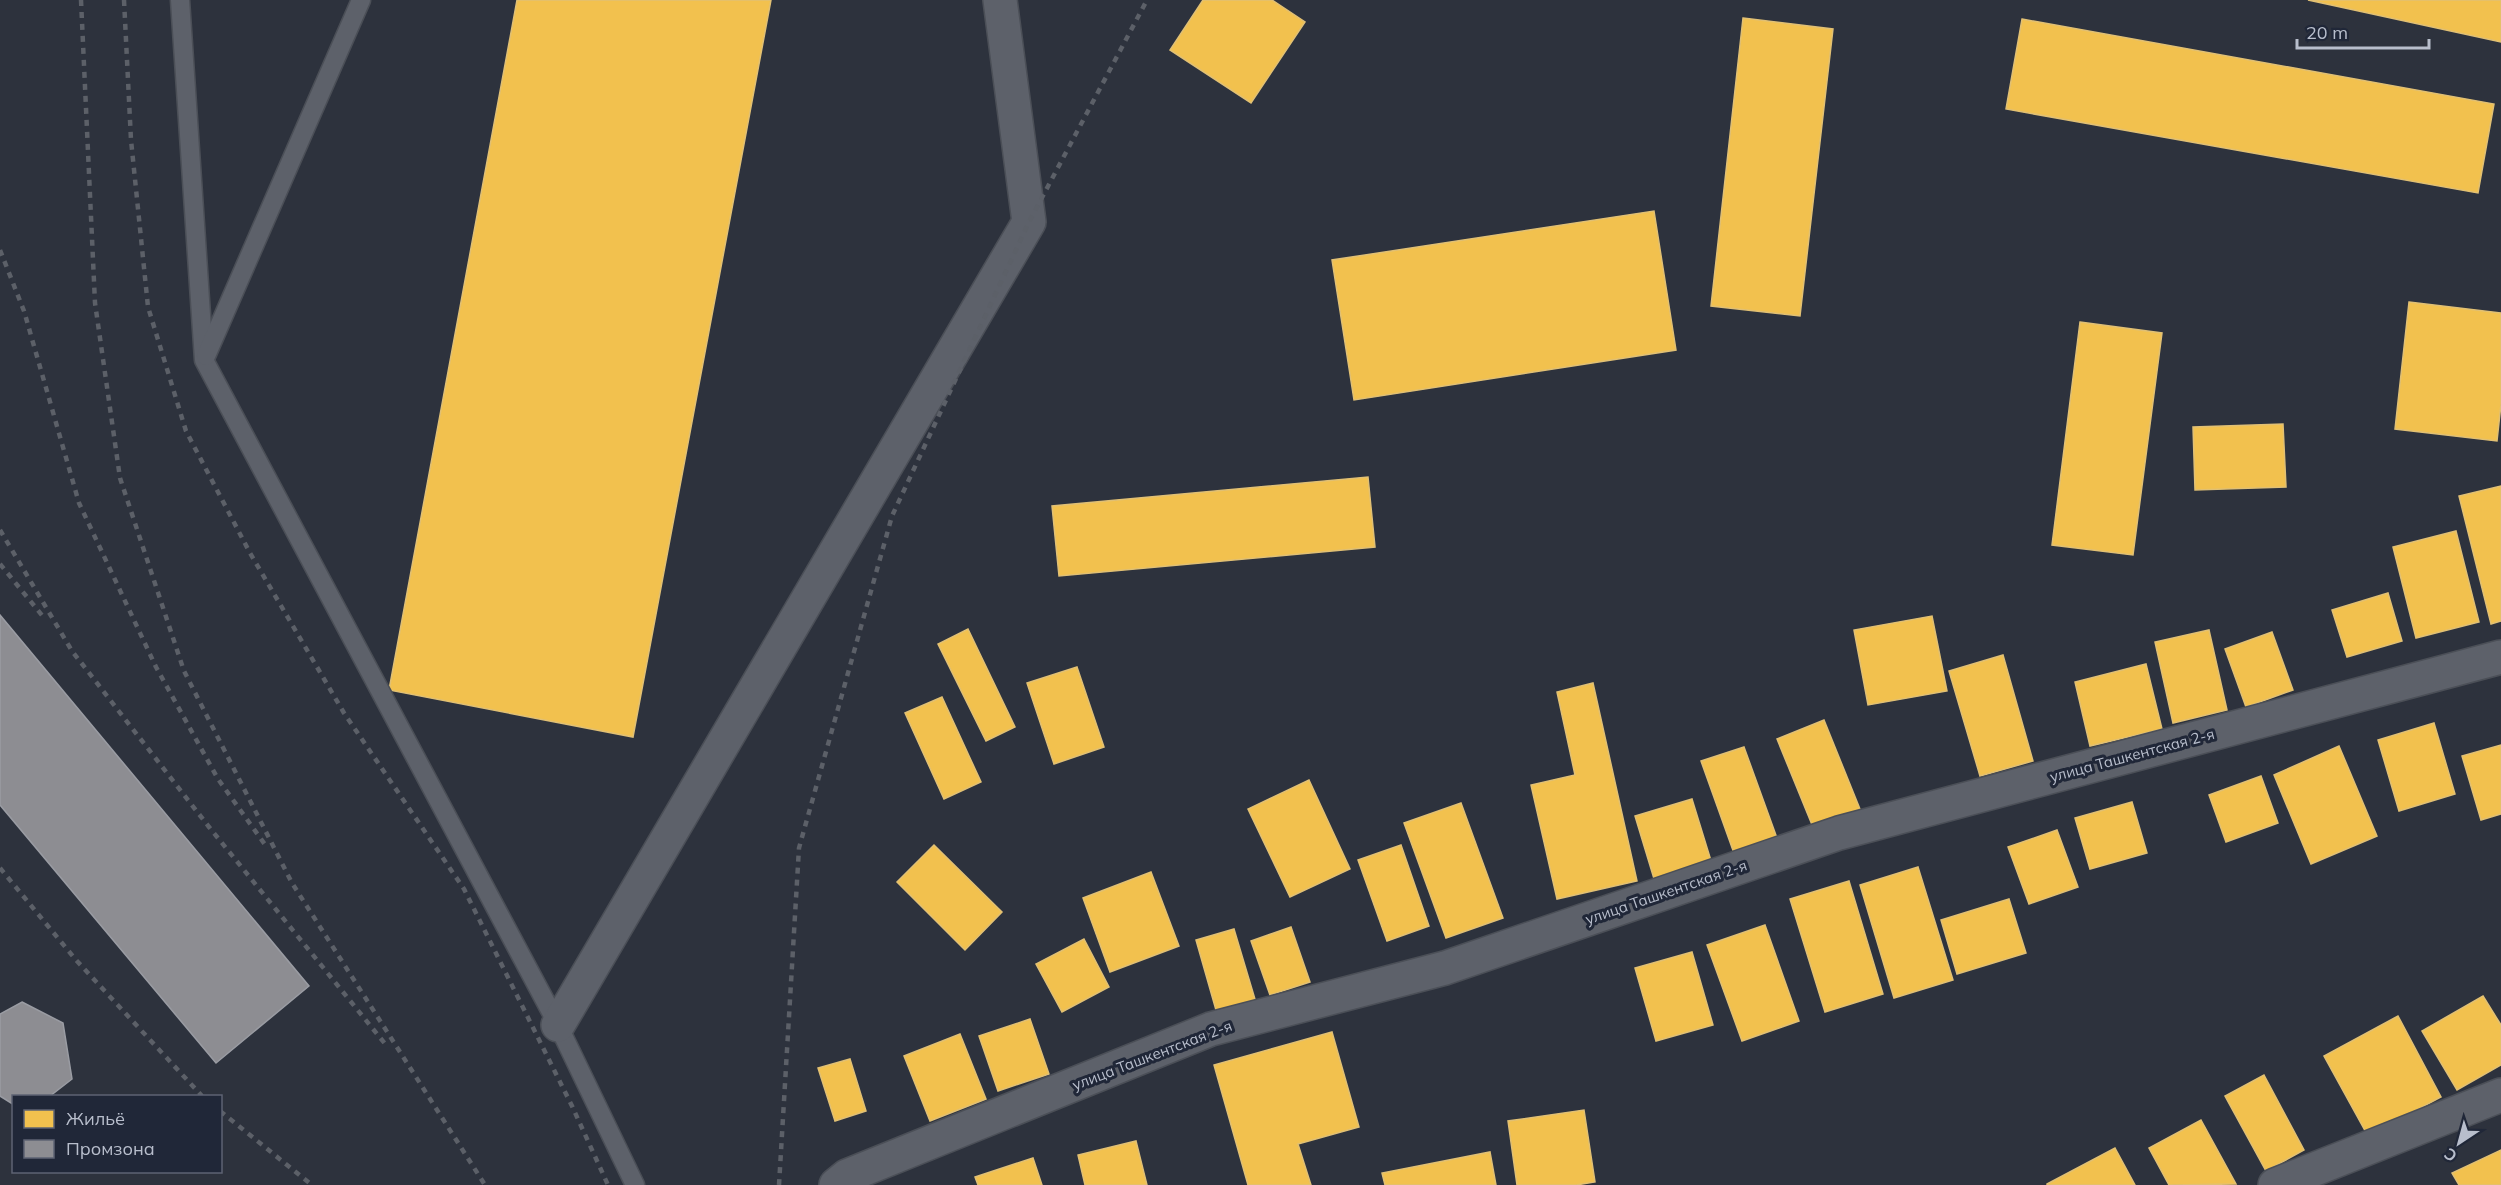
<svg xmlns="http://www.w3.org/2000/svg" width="2501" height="1185" viewBox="0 0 2501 1185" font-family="Mulish,sans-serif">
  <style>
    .homes { fill: #f2c14e; stroke: #e1c074; stroke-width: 1.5 }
    .industry { fill: #8d8d92; stroke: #9a9ca3; stroke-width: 1.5 }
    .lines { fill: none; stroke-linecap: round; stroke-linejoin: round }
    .service-casing { stroke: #4b4f57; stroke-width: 21 }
    .minor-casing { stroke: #4b4f57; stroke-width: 36 }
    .service { stroke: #5d616a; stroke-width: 18 }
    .minor { stroke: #5d616a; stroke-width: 33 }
    .rail { stroke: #5c6068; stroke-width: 4.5; stroke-dasharray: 6 6; stroke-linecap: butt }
    .labels { text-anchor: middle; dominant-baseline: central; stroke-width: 6; stroke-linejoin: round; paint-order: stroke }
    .street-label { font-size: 15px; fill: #b8becc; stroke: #202738 }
  </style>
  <rect width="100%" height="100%" fill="#2d323d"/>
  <g class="homes">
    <path d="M 517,0 L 771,0 L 633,737 L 389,690 Z"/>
    <path d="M 1203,0 L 1272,0 L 1305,22 L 1251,103 L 1170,50 Z"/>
    <path d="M 2308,0 L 2501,0 L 2501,42 Z"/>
    <path d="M 1743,18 L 1833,29 L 1800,316 L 1711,306 Z"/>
    <path d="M 2022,19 L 2494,104 L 2478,193 L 2006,109 Z"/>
    <path d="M 1654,211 L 1676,350 L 1354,400 L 1332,260 Z"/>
    <path d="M 2409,302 L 2501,313 L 2501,404 L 2497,441 L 2395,429 Z"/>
    <path d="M 2080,322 L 2162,333 L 2133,555 L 2052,545 Z"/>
    <path d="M 2283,424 L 2286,487 L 2195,490 L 2193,427 Z"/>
    <path d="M 1368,477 L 1375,547 L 1059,576 L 1052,506 Z"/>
    <path d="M 2501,486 L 2501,621 L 2491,624 L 2459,496 Z"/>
    <path d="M 2456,531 L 2479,622 L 2416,638 L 2393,547 Z"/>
    <path d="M 2388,593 L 2402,641 L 2347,657 L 2332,610 Z"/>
    <path d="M 1932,616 L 1947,691 L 1868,705 L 1854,630 Z"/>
    <path d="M 968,629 L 1015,727 L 986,741 L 938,644 Z"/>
    <path d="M 2209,630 L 2227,710 L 2173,723 L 2155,642 Z"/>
    <path d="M 2272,632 L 2293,690 L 2246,707 L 2225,649 Z"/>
    <path d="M 2003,655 L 2033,761 L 1980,776 L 1949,671 Z"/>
    <path d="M 2146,664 L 2162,729 L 2090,746 L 2075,682 Z"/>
    <path d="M 1077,667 L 1104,747 L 1054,764 L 1027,683 Z"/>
    <path d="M 1593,683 L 1637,881 L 1557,899 L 1531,785 L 1575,775 L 1557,692 Z"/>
    <path d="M 942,697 L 981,782 L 944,799 L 905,713 Z"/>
    <path d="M 1824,720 L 1862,814 L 1815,832 L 1777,739 Z"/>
    <path d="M 2434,723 L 2455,794 L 2399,811 L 2378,740 Z"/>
    <path d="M 2501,745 L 2501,814 L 2481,820 L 2462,756 Z"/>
    <path d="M 2339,746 L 2377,836 L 2311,864 L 2274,775 Z"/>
    <path d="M 1744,747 L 1777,838 L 1735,856 L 1701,761 Z"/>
    <path d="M 2261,776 L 2278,823 L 2226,842 L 2209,795 Z"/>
    <path d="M 1309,780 L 1350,869 L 1290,897 L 1248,809 Z"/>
    <path d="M 1692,799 L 1712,864 L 1655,882 L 1635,816 Z"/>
    <path d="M 2132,802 L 2147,853 L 2090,869 L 2075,818 Z"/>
    <path d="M 1461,803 L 1503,918 L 1446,938 L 1404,823 Z"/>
    <path d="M 2057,830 L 2078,887 L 2029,904 L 2008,847 Z"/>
    <path d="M 934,845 L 1002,912 L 965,950 L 897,882 Z"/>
    <path d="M 1401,845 L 1429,926 L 1387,941 L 1358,860 Z"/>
    <path d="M 1918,867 L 1953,980 L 1894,998 L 1860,885 Z"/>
    <path d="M 1151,872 L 1179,946 L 1110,972 L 1083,898 Z"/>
    <path d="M 1849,881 L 1883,994 L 1825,1012 L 1790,899 Z"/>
    <path d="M 2009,899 L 2026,953 L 1957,974 L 1941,920 Z"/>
    <path d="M 1765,925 L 1799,1021 L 1742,1041 L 1707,945 Z"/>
    <path d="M 1291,927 L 1310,982 L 1270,995 L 1251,941 Z"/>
    <path d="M 1234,929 L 1257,1006 L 1218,1017 L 1196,940 Z"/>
    <path d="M 1084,939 L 1109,987 L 1062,1012 L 1036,964 Z"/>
    <path d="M 1692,952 L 1713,1025 L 1656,1041 L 1635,968 Z"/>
    <path d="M 2483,996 L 2501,1025 L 2501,1065 L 2457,1090 L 2422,1031 Z"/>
    <path d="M 2398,1016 L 2441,1097 L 2368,1136 L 2324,1056 Z"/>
    <path d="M 1030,1019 L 1049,1074 L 998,1091 L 979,1036 Z"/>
    <path d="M 1332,1032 L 1359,1127 L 1298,1144 L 1311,1185 L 1248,1185 L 1214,1065 Z"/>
    <path d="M 960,1034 L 986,1099 L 930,1121 L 904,1056 Z"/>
    <path d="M 850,1059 L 866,1111 L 835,1121 L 818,1068 Z"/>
    <path d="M 2264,1075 L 2304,1150 L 2266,1171 L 2225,1096 Z"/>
    <path d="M 1584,1110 L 1595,1182 L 1576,1185 L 1517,1185 L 1508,1121 Z"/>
    <path d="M 2201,1120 L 2236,1184 L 2169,1185 L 2149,1148 Z"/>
    <path d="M 1136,1141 L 1147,1185 L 1085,1185 L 1078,1155 Z"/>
    <path d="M 2115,1148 L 2135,1185 L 2047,1185 L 2047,1184 Z"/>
    <path d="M 2501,1150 L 2501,1185 L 2459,1185 L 2452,1173 Z"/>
    <path d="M 1490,1152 L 1496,1185 L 1385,1185 L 1382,1173 Z"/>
    <path d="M 1033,1158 L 1042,1185 L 978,1185 L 975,1177 Z"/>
  </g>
  <g class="industry">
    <path d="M 0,615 L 309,986 L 216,1063 L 0,805 Z"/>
    <path d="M 22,1002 L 63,1023 L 72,1079 L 50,1096 L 14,1096 L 14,1105 L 0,1096 L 0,1014 Z"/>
  </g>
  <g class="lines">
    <defs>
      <g id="service">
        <path d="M 180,0 L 204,360 L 558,1025 L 635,1185"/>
        <path d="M 206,356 L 361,0"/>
      </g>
      <g id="minor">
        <path d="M 558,1025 L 1029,222 L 1000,0"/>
        <path d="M 836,1185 L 847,1176 L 1211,1029 L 1445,968 L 1839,833 L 2501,657"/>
        <path d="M 2275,1185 L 2501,1095"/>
      </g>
    </defs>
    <use href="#service" class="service-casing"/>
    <use href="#minor" class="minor-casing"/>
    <use href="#service" class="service"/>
    <use href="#minor" class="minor"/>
    <g class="rail">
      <path d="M 81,0 L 95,303 L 120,478 L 184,671 L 292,883 L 485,1185"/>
      <path d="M 124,0 L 131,140 L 148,307 L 186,431 L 250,553 L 344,713 L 464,889 L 572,1106 L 608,1185"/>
      <path d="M 0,250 L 24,311 L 79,503 L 156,667 L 218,779 L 266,846"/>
      <path d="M 0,530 L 72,651 L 209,827 L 386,1045"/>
      <path d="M 0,564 L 45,619"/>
      <path d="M 0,868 L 76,960 L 202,1096"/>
      <path d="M 220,1111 L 312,1185"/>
      <path d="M 779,1185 L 799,848 L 892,516 L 1029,222 L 1147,0"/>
    </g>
  </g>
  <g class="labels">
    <g class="street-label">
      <text transform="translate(2132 755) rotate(-15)">улица Ташкентская 2-я</text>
      <text transform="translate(1666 892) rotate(-19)">улица Ташкентская 2-я</text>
      <text transform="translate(1152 1055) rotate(-21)">улица Ташкентская 2-я</text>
    </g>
  </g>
  <rect x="12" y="1095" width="210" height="78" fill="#202738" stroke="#5d6373" stroke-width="1.5"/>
  <rect x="24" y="1110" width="30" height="18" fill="#f2c14e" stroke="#5d6373" stroke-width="1.5"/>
  <text x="66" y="1125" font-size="18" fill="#b8becc">Жильё</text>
  <rect x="24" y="1140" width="30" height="18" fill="#8d8d92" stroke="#5d6373" stroke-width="1.5"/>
  <text x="66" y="1155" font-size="18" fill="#b8becc">Промзона</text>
  <g transform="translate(2459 1143) rotate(216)" stroke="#202738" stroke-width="4.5" paint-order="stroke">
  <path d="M0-4.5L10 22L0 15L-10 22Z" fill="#b8becc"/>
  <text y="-9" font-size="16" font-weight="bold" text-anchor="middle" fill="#b8becc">С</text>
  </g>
  <path d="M2297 39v9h132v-9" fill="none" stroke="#b8becc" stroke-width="3"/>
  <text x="2306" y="39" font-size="18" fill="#b8becc" stroke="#202738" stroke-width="4.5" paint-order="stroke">20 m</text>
</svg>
